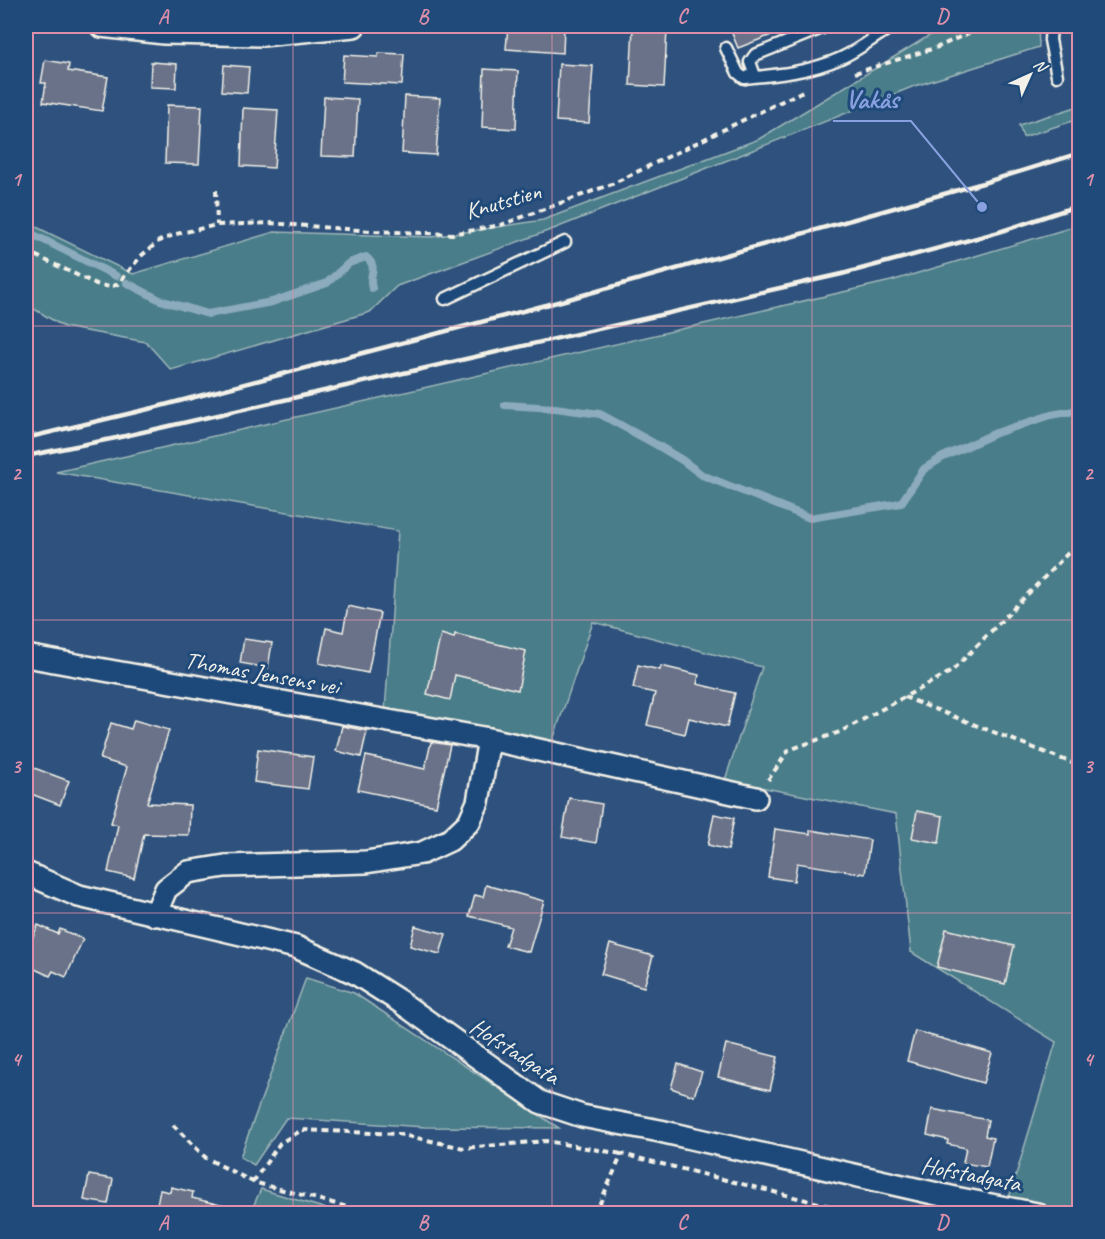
<svg xmlns="http://www.w3.org/2000/svg" width="1105" height="1239" viewBox="0 0 1105 1239" font-family="Caveat,sans-serif">
  <style>
    .green { fill: #4a7d8a; stroke: #9fb7b9; stroke-width: 1.5 }
    .lines { fill: none; stroke-linecap: round; stroke-linejoin: round }
    .stream { stroke: #8cabbd; stroke-width: 8 }
    .building { fill: #697289; stroke: #f4f1e8; stroke-width: 1.5 }
    .service-casing { stroke: #f4f1e8; stroke-width: 15 }
    .minor-casing { stroke: #f4f1e8; stroke-width: 26 }
    .path { stroke: #f4f1e8; stroke-width: 4; stroke-dasharray: 6 4.5; stroke-linecap: butt }
    .service { stroke: #1f4a7a; stroke-width: 10 }
    .minor { stroke: #1f4a7a; stroke-width: 21 }
    .rail { stroke: #f4f1e8; stroke-width: 4.5 }
    .grid { fill: none; stroke: #de8fa9; stroke-width: 1.5; stroke-opacity: 0.55 }
    .labels { text-anchor: middle; dominant-baseline: central; stroke-width: 6; stroke-linejoin: round; paint-order: stroke }
    .street-label { font-size: 24px; fill: #f4f1e8; stroke: #1f4a7a }
    .leader { fill: none; stroke: #88a0e0; stroke-width: 2 }
    .callout-dot { fill: #88a0e0; stroke: #1f4a7a; stroke-width: 2 }
    .callout-label { font-size: 26px; text-anchor: middle; font-weight: bold; fill: #88a0e0; stroke: #1f4a7a; stroke-width: 6; stroke-linejoin: round; paint-order: stroke }
    .neatline { fill: none; stroke: #de8fa9; stroke-width: 2 }
    .grid-label { font-size: 20px; text-anchor: middle; font-weight: bold; fill: #de8fa9 }
  </style>
  <rect width="100%" height="100%" fill="#2e527d"/>
  <filter id="ink" filterUnits="userSpaceOnUse"><feTurbulence type="fractalNoise" baseFrequency=".0167" numOctaves="2"/><feDisplacementMap in="SourceGraphic" scale="12" xChannelSelector="R" yChannelSelector="G"/><feConvolveMatrix kernelMatrix="1 2 1 2 8 2 1 2 1" color-interpolation-filters="sRGB"/></filter>
  <g filter="url(#ink)">
    <g class="green">
      <path d="M 945,26 L 1038,26 L 1039,47 L 912,87 L 556,228 L 397,286 L 370,312 L 171,370 L 146,342 L 64,327 L 26,304 L 26,222 L 133,274 L 274,232 L 432,237 L 543,220 L 759,139 Z"/>
      <path d="M 1079,106 L 1079,119 L 1023,137 L 1019,125 Z"/>
      <path d="M 1079,224 L 1079,1213 L 1060,1213 L 1009,1198 L 1056,1042 L 911,952 L 896,814 L 725,780 L 762,667 L 593,622 L 551,746 L 385,711 L 398,531 L 56,472 L 891,281 L 1063,230 Z"/>
      <path d="M 306,978 L 354,993 L 559,1128 L 425,1127 L 286,1118 L 254,1165 L 240,1157 Z"/>
      <path d="M 261,1189 L 340,1213 L 250,1213 Z"/>
    </g>
    <g class="lines">
      <g class="stream">
        <path d="M 26,231 L 116,276"/>
        <path d="M 127,283 L 160,300 L 208,314 L 272,302 L 327,283 L 349,263 L 366,257 C 380,269 367,274 372,288"/>
        <path d="M 505,405 L 555,408 L 600,414 L 657,445 L 682,460 L 702,475 L 810,518 L 901,503 L 924,469 L 943,457 L 996,433 L 1051,415 L 1080,410"/>
      </g>
    </g>
    <g class="building">
      <path d="M 508,26 L 564,26 L 563,53 L 506,49 Z"/>
      <path d="M 729,26 L 792,26 L 792,27 L 738,48 Z"/>
      <path d="M 633,27 L 667,29 L 664,87 L 630,85 Z"/>
      <path d="M 379,53 L 404,54 L 402,85 L 342,82 L 344,55 L 378,57 Z"/>
      <path d="M 45,60 L 69,64 L 68,71 L 108,77 L 102,111 L 43,102 L 46,83 L 41,83 Z"/>
      <path d="M 151,62 L 177,64 L 176,88 L 150,87 Z"/>
      <path d="M 559,64 L 593,66 L 589,123 L 556,121 Z"/>
      <path d="M 224,65 L 249,67 L 247,93 L 222,91 Z"/>
      <path d="M 484,69 L 518,71 L 516,129 L 482,127 Z"/>
      <path d="M 405,96 L 440,98 L 436,155 L 402,153 Z"/>
      <path d="M 324,97 L 358,99 L 355,157 L 321,156 Z"/>
      <path d="M 167,105 L 202,106 L 199,164 L 165,163 Z"/>
      <path d="M 243,108 L 278,110 L 274,168 L 241,166 Z"/>
      <path d="M 348,606 L 380,613 L 368,673 L 319,663 L 326,628 L 343,632 Z"/>
      <path d="M 441,634 L 454,638 L 455,634 L 526,651 L 518,690 L 455,675 L 450,700 L 427,694 Z"/>
      <path d="M 244,639 L 272,643 L 268,668 L 240,663 Z"/>
      <path d="M 638,665 L 660,670 L 661,666 L 699,675 L 697,684 L 735,693 L 727,727 L 689,718 L 685,734 L 647,725 L 655,693 L 633,688 Z"/>
      <path d="M 134,720 L 169,730 L 147,803 L 190,805 L 189,835 L 144,834 L 134,878 L 108,872 L 118,825 L 111,823 L 127,767 L 100,759 L 111,723 L 131,729 Z"/>
      <path d="M 342,726 L 367,731 L 361,757 L 336,751 Z"/>
      <path d="M 431,742 L 450,745 L 436,806 L 358,790 L 366,756 L 425,769 Z"/>
      <path d="M 258,749 L 313,757 L 308,789 L 254,782 Z"/>
      <path d="M 26,765 L 69,781 L 60,805 L 26,792 Z"/>
      <path d="M 569,798 L 602,804 L 596,843 L 562,837 Z"/>
      <path d="M 917,811 L 943,816 L 939,843 L 912,838 Z"/>
      <path d="M 714,814 L 734,818 L 728,850 L 708,845 Z"/>
      <path d="M 775,829 L 810,834 L 810,830 L 870,840 L 865,874 L 797,863 L 794,881 L 768,877 Z"/>
      <path d="M 486,885 L 544,901 L 529,952 L 505,946 L 511,927 L 469,916 L 475,895 L 483,897 Z"/>
      <path d="M 38,925 L 58,934 L 60,929 L 83,939 L 66,977 L 53,971 L 50,976 L 26,965 L 26,953 Z"/>
      <path d="M 415,926 L 446,934 L 440,954 L 410,946 Z"/>
      <path d="M 946,929 L 1014,946 L 1005,984 L 937,967 Z"/>
      <path d="M 610,944 L 653,956 L 644,987 L 601,974 Z"/>
      <path d="M 915,1031 L 992,1053 L 983,1083 L 907,1061 Z"/>
      <path d="M 726,1044 L 778,1057 L 770,1090 L 718,1077 Z"/>
      <path d="M 678,1064 L 702,1072 L 694,1096 L 671,1088 Z"/>
      <path d="M 932,1109 L 988,1120 L 985,1136 L 993,1138 L 987,1167 L 963,1163 L 966,1148 L 947,1144 L 948,1140 L 927,1135 Z"/>
      <path d="M 89,1175 L 113,1179 L 108,1204 L 84,1200 Z"/>
      <path d="M 171,1187 L 193,1192 L 192,1198 L 225,1206 L 224,1214 L 155,1214 L 160,1190 L 170,1192 Z"/>
    </g>
    <g class="lines">
      <defs>
        <g id="service">
          <path d="M 1051,26 L 1050,40 L 1057,76"/>
          <path d="M 726,48 L 738,73 L 744,78 C 777,75 810,72 841,58 C 859,50 876,36 893,26"/>
          <path d="M 746,78 L 754,73 L 750,62 L 755,55 L 827,26"/>
          <path d="M 445,299 L 565,242"/>
        </g>
        <g id="minor">
          <path d="M 101,26 L 164,33 L 262,35 L 354,26"/>
          <path d="M 26,656 L 489,739 L 756,798"/>
          <path d="M 26,873 L 79,896 L 296,947 L 355,973 L 399,1001 L 540,1102 L 582,1116 L 660,1131 L 955,1198 L 1037,1214"/>
          <path d="M 155,915 L 166,889 L 188,872 L 225,866 L 366,862 L 422,853 L 450,840 L 469,822 L 478,802 L 489,739"/>
        </g>
      </defs>
      <use href="#service" class="service-casing"/>
      <use href="#minor" class="minor-casing"/>
      <g class="path">
        <path d="M 1078,26 L 1080,35"/>
        <path d="M 855,73 L 938,47 L 984,26"/>
        <path d="M 216,190 L 217,225"/>
        <path d="M 26,251 L 96,284 L 110,287 L 118,284 L 141,256 L 159,241 L 176,234 L 217,225 L 269,223 L 371,231 L 452,234 L 501,225 L 612,184 L 803,91"/>
        <path d="M 904,697 L 1080,766"/>
        <path d="M 768,780 L 789,750 L 840,732 L 952,671 L 1080,541"/>
        <path d="M 173,1125 L 206,1158 L 253,1182 L 374,1214"/>
        <path d="M 253,1182 L 280,1143 L 302,1130 L 398,1134 L 464,1148 L 546,1141 L 622,1154"/>
        <path d="M 595,1214 L 622,1154 L 862,1214"/>
        <path d="M 893,1214 L 904,1211"/>
      </g>
      <use href="#service" class="service"/>
      <use href="#minor" class="minor"/>
      <g class="rail">
        <path d="M 26,438 L 153,408 L 565,300 L 983,183 L 1080,153"/>
        <path d="M 26,456 L 116,438 L 842,274 L 999,232 L 1080,205"/>
      </g>
    </g>
  </g>
  <path class="grid" d="M 293,26 L 293,1214M 552,26 L 552,1214M 812,26 L 812,1214M 26,326 L 1080,326M 26,620 L 1080,620M 26,913 L 1080,913"/>
  <g class="labels">
    <g class="street-label">
      <text transform="translate(503 201) rotate(-16)">Knutstien</text>
      <text transform="translate(262 673) rotate(10)">Thomas Jensens vei</text>
      <text transform="translate(515 1051) rotate(33)">Hofstadgata</text>
      <text transform="translate(971 1174) rotate(11)">Hofstadgata</text>
    </g>
  </g>
  <path class="leader" d="M982 207L911 121H833"/>
  <circle class="callout-dot" cx="982" cy="207" r="6"/>
  <g class="callout-label">
    <text x="872" y="108">Vakås</text>
  </g>
  <rect width="1105" height="1239" fill="none" stroke="#1f4a7a" stroke-width="66"/>
  <g transform="translate(1030 75) rotate(45)" stroke="#1f4a7a" stroke-width="4.5" paint-order="stroke">
  <path d="M0-4.5L10 22L0 15L-10 22Z" fill="#f4f1e8"/>
  <text y="-9" font-size="16" font-weight="bold" text-anchor="middle" fill="#f4f1e8">N</text>
  </g>
  <rect x="33" y="33" width="1039" height="1173" class="neatline"/>
  <g class="grid-label">
    <text x="163" y="23">A</text>
    <text x="423" y="23">B</text>
    <text x="682" y="23">C</text>
    <text x="942" y="23">D</text>
    <text x="16" y="186">1</text>
    <text x="1088" y="186">1</text>
    <text x="16" y="480">2</text>
    <text x="1088" y="480">2</text>
    <text x="16" y="773">3</text>
    <text x="1088" y="773">3</text>
    <text x="16" y="1066">4</text>
    <text x="1088" y="1066">4</text>
    <text x="163" y="1229">A</text>
    <text x="423" y="1229">B</text>
    <text x="682" y="1229">C</text>
    <text x="942" y="1229">D</text>
  </g>
</svg>
